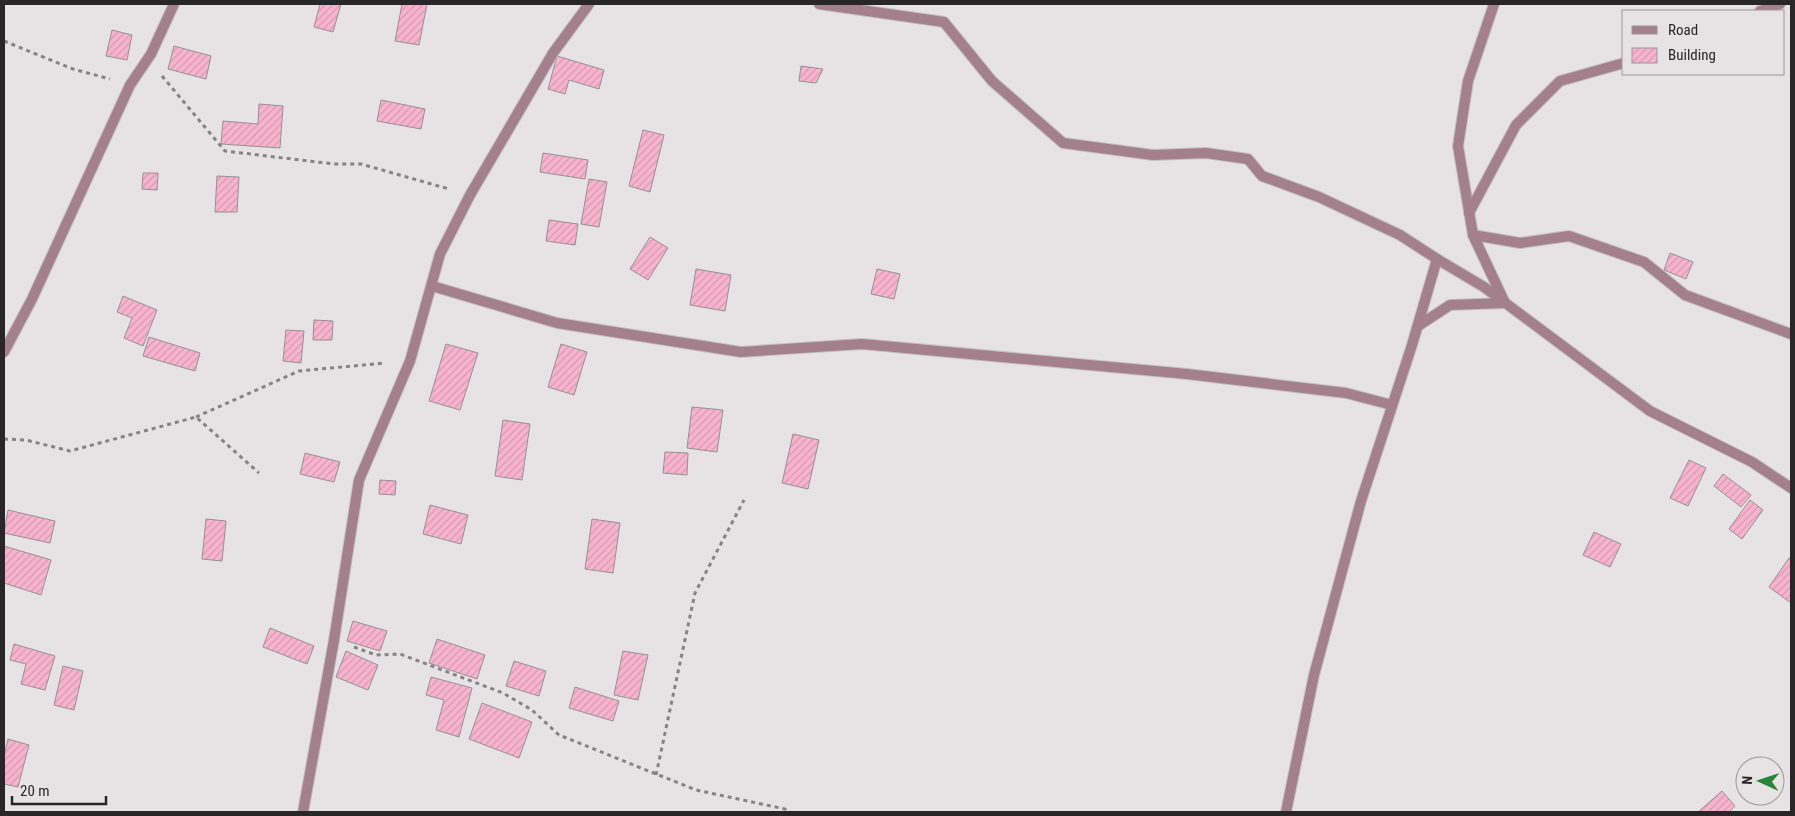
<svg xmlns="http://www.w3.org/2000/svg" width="1795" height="816" viewBox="0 0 1795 816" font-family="'Roboto Condensed',sans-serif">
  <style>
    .building { fill: url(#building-hatch); stroke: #959192 }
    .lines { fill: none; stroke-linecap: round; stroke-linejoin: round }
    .street-casing { stroke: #c5c0c2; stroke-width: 12 }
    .path { stroke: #878384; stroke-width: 3; stroke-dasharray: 4 4; stroke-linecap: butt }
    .street { stroke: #a4808d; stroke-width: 10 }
  </style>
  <defs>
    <pattern id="building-hatch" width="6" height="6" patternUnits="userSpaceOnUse" patternTransform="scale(1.25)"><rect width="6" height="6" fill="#f8b4cd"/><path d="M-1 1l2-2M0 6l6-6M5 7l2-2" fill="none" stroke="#d59bb0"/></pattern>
  </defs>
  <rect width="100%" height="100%" fill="#e7e2e4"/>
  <g class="building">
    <path d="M 320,4 L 341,4 L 333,32 L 314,27 Z"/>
    <path d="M 402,4 L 427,4 L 419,45 L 395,41 Z"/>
    <path d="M 112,30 L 132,35 L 127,60 L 106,56 Z"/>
    <path d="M 174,46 L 211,56 L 206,79 L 168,69 Z"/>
    <path d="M 557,56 L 604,70 L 599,89 L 569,80 L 565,94 L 548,89 Z"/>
    <path d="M 801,66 L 823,69 L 816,83 L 799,81 Z"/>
    <path d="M 381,100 L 425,109 L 421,129 L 377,121 Z"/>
    <path d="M 259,104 L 283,106 L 280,148 L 221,144 L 223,121 L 258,124 Z"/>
    <path d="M 643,130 L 664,135 L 650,192 L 629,186 Z"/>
    <path d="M 543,153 L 588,160 L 585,179 L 540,172 Z"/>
    <path d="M 143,173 L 158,173 L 157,190 L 142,189 Z"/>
    <path d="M 217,176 L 239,177 L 237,212 L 215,212 Z"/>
    <path d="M 589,179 L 607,182 L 599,227 L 581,224 Z"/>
    <path d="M 549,220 L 578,224 L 575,245 L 546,241 Z"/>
    <path d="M 650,237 L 668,248 L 648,280 L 630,269 Z"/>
    <path d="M 1670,253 L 1693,262 L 1686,279 L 1664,270 Z"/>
    <path d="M 696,269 L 731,275 L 725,311 L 690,305 Z"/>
    <path d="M 877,269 L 900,274 L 894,299 L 871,294 Z"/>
    <path d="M 123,296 L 157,310 L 143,346 L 124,338 L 132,318 L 117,312 Z"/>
    <path d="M 314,320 L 333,321 L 332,340 L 313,340 Z"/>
    <path d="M 286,330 L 304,331 L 301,363 L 283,361 Z"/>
    <path d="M 149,337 L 200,353 L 195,371 L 143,356 Z"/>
    <path d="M 446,344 L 478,353 L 460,410 L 429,401 Z"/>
    <path d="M 561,344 L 587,352 L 574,395 L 548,387 Z"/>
    <path d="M 692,407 L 723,410 L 717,452 L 687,448 Z"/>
    <path d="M 503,420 L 530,424 L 522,480 L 495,476 Z"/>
    <path d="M 793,434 L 819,440 L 808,489 L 782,483 Z"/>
    <path d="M 665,452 L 688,453 L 687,475 L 663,473 Z"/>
    <path d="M 305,453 L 340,462 L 334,482 L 300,474 Z"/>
    <path d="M 1689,460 L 1706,468 L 1688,506 L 1670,498 Z"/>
    <path d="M 1723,474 L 1751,495 L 1741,507 L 1714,486 Z"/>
    <path d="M 380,480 L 396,481 L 395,495 L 379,494 Z"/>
    <path d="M 1750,500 L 1763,510 L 1742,539 L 1729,529 Z"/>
    <path d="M 430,505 L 468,515 L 461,544 L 423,534 Z"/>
    <path d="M 8,510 L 55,521 L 50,543 L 4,533 Z"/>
    <path d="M 206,519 L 226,521 L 222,561 L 202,559 Z"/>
    <path d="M 592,519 L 620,523 L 613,573 L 585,569 Z"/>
    <path d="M 1594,532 L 1621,544 L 1610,567 L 1583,555 Z"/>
    <path d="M 4,546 L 51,560 L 41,595 L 4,583 Z"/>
    <path d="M 1789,558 L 1791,559 L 1791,603 L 1769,587 Z"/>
    <path d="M 353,621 L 387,631 L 380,651 L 347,641 Z"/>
    <path d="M 270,628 L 314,646 L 307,664 L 263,647 Z"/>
    <path d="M 437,639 L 485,655 L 477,679 L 429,663 Z"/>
    <path d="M 14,644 L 55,656 L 45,690 L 21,684 L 26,664 L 10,660 Z"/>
    <path d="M 346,651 L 378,665 L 368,690 L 336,677 Z"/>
    <path d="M 623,651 L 648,655 L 638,700 L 614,695 Z"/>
    <path d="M 514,661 L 546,671 L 539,696 L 506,686 Z"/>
    <path d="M 63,666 L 83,671 L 74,710 L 54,705 Z"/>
    <path d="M 431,677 L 472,688 L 459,737 L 436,730 L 444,700 L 426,695 Z"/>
    <path d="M 575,687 L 619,701 L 613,721 L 569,708 Z"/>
    <path d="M 482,703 L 532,722 L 519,758 L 469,739 Z"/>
    <path d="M 8,739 L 29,745 L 18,787 L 4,784 L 4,756 Z"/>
    <path d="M 1722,791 L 1735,806 L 1729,812 L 1698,812 Z"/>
  </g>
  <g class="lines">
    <defs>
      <g id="street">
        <path d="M 819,4 L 944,22 L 992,81 L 1063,143 L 1153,155 L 1206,153 L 1248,159 L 1262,176 L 1319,197 L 1400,235 L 1437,259"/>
        <path d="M 1760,11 L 1780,4"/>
        <path d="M 1469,213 L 1516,125 L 1560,81 L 1624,63"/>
        <path d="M 1473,235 L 1520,243 L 1569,236 L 1644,262 L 1685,295 L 1791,334"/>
        <path d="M 432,286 L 557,323 L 741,352 L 862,344 L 1187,374 L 1346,393 L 1392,405"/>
        <path d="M 1418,326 L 1450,305 L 1505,303 L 1473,235 L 1458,146 L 1468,81 L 1494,4"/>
        <path d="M 4,352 L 32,299 L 130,85 L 151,54 L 174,4"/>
        <path d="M 303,812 L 334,640 L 359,480 L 410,361 L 440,254 L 470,195 L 553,53 L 589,4"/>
        <path d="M 1286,812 L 1314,675 L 1361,501 L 1412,345 L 1437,259 L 1484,287 L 1650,411 L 1752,462 L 1791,488"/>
      </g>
    </defs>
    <use href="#street" class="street-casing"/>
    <g class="path">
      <path d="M 4,41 L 73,69 L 110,79"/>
      <path d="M 162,76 L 225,151 L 334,164 L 361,164 L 449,189"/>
      <path d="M 196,417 L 299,371 L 385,363"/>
      <path d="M 4,439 L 26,440 L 70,451 L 196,417 L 259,473"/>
      <path d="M 354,647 L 376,655 L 400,654 L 503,693 L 532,710 L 559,735 L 696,790 L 785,809 L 789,812"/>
      <path d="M 656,775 L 695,593 L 744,500"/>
    </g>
    <use href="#street" class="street"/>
  </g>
  <rect width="1795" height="816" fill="none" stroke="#282626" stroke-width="10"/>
  <rect x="1622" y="10" width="162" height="65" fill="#e7e2e4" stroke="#9b9798"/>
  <rect x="1632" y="26" width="25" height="8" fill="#a4808d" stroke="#9b9798"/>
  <text x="1668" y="35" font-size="15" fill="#282626">Road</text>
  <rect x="1632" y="48" width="25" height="15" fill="url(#building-hatch)" stroke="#9b9798"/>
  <text x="1668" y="60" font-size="15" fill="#282626">Building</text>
  <g transform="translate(1760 781) rotate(273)"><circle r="24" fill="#e7e2e4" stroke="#9b9798"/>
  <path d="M0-4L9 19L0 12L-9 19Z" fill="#298535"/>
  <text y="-8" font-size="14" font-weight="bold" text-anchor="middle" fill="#282626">N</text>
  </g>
  <path d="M12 796v8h94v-8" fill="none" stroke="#282626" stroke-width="2.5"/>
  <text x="20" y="796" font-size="15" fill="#282626" stroke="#e7e2e4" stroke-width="4" paint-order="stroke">20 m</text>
</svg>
